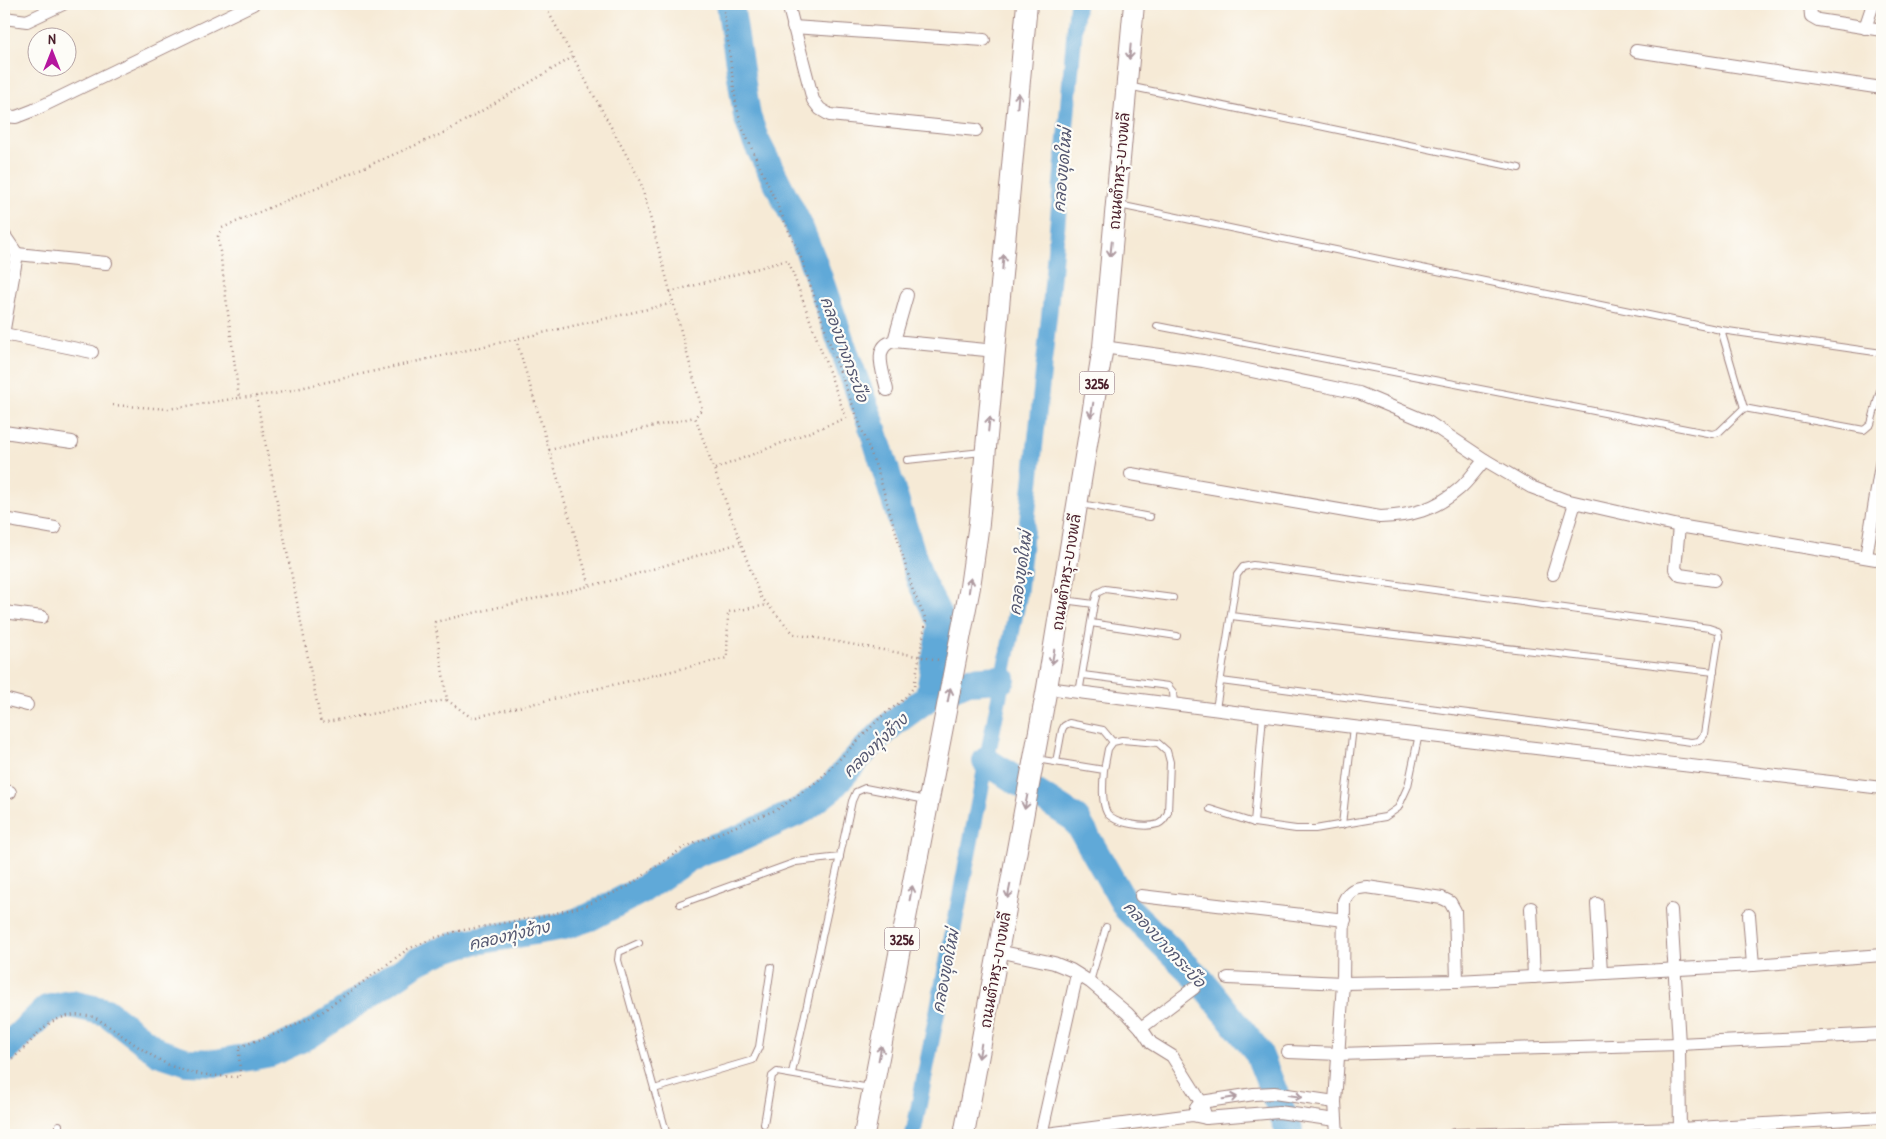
<svg xmlns="http://www.w3.org/2000/svg" width="1886" height="1139" viewBox="0 0 1886 1139" font-family="'Patrick Hand','Playpen Sans Thai',sans-serif">
  <style>
    .lines { fill: none; stroke-linecap: round; stroke-linejoin: round }
    .canal { stroke: #61a9d8; stroke-width: 16 }
    .river { stroke: #61a9d8; stroke-width: 28 }
    .lane-casing { stroke: #a08480; stroke-width: 8 }
    .street-casing { stroke: #a08480; stroke-width: 14 }
    .primary-casing { stroke: #a08480; stroke-width: 22 }
    .path { stroke: #a08480; stroke-width: 2.5; stroke-dasharray: 1 4; stroke-linecap: butt }
    .lane { stroke: #fff; stroke-width: 6 }
    .street { stroke: #fff; stroke-width: 12 }
    .primary { stroke: #fff; stroke-width: 20 }
    .path-bridge { stroke: #a08480; stroke-width: 2.5; stroke-dasharray: 1 4; stroke-linecap: butt }
    .oneway { stroke: #ae9aa0 }
    .labels { text-anchor: middle; dominant-baseline: central; stroke-width: 4.5; stroke-linejoin: round; paint-order: stroke }
    .shield { fill: #fdfcf7; stroke: #806168; stroke-width: 1 }
    .shield-label { font-size: 14px; font-weight: bold; fill: #4a1f2b }
    .street-label { font-size: 15px; fill: #4a1f2b; stroke: #fdfcf7 }
    .water-label { font-size: 16px; font-style: italic; fill: #535670; stroke: #fdfcf7 }
  </style>
  <rect width="100%" height="100%" fill="#fdfcf7"/>
  <filter id="ink" filterUnits="userSpaceOnUse"><feTurbulence type="fractalNoise" baseFrequency=".02" numOctaves="2"/><feDisplacementMap in="SourceGraphic" scale="10" xChannelSelector="R" yChannelSelector="G"/><feConvolveMatrix kernelMatrix="1 2 1 2 8 2 1 2 1" color-interpolation-filters="sRGB"/></filter>
  <filter id="wash" filterUnits="userSpaceOnUse"><feTurbulence type="fractalNoise" baseFrequency=".0096" numOctaves="4" result="noise"/><feDisplacementMap in="SourceGraphic" scale="20" xChannelSelector="R" yChannelSelector="G"/><feGaussianBlur stdDeviation="1.12" result="paint"/><feColorMatrix in="noise" values="0 0 0 0 0 0 0 0 0 0 0 0 0 0 0 0 0 1.4 0 .05"/><feComposite in="paint" operator="in"/></filter>
  <g filter="url(#wash)">
    <rect width="100%" height="100%" fill="#f6ead6"/>
    <g class="lines">
      <path class="canal" d="M 913,1135 L 1019,596 L 1050,307 L 1077,4"/>
      <g class="river">
        <path d="M 730,4 L 747,116 L 755,139 L 798,224 L 814,264 L 848,362 L 871,423 L 920,580 L 942,623 L 929,697"/>
        <path d="M 986,761 L 1076,819 L 1127,908 L 1202,982 L 1258,1052 L 1289,1130 L 1289,1135"/>
        <path d="M 4,1050 L 47,1009 L 71,1004 L 106,1012 L 158,1052 L 188,1062 L 217,1063 L 270,1053 L 309,1035 L 416,962 L 440,951 L 464,943 L 564,926 L 590,917 L 643,889 L 696,853 L 736,840 L 804,809 L 831,788 L 860,755 L 892,724 L 929,697 L 968,681 L 1002,679"/>
      </g>
    </g>
  </g>
  <g filter="url(#ink)">
    <g class="lines">
      <defs>
        <g id="lane">
          <path d="M 1128,86 L 1519,168"/>
          <path d="M 1119,205 L 1721,330 L 1882,353"/>
          <path d="M 1157,326 L 1712,434 L 1719,432 L 1744,408 L 1864,430 L 1871,424 L 1882,383"/>
          <path d="M 1721,330 L 1744,408"/>
          <path d="M 907,460 L 982,452"/>
          <path d="M 1081,504 L 1150,517"/>
          <path d="M 1063,600 L 1094,604 L 1079,693"/>
          <path d="M 1094,604 L 1097,593 L 1105,589 L 1173,598"/>
          <path d="M 1231,616 L 1714,672"/>
          <path d="M 1091,623 L 1177,636"/>
          <path d="M 1083,675 L 1168,686 L 1173,692 L 1174,704"/>
          <path d="M 1216,709 L 1237,575 L 1243,567 L 1253,565 L 1709,628 L 1718,631 L 1719,637 L 1704,734 L 1699,741 L 1691,742 L 1221,681"/>
          <path d="M 1036,759 L 1104,770 L 1108,749 L 1113,742 L 1122,740 L 1158,743 L 1167,751 L 1170,762 L 1168,812 C 1166,817 1163,822 1158,824 C 1146,828 1115,824 1107,813 C 1101,802 1103,782 1104,770"/>
          <path d="M 1056,762 L 1062,730 L 1064,726 L 1069,723 L 1103,730 L 1113,742"/>
          <path d="M 1210,809 L 1254,823 L 1296,829 L 1315,829 L 1385,817 L 1398,808 L 1408,786 L 1419,734"/>
          <path d="M 1254,823 L 1263,715"/>
          <path d="M 1342,825 L 1353,727"/>
          <path d="M 680,904 L 796,862 L 840,857"/>
          <path d="M 639,943 L 619,952 L 618,960 L 667,1135"/>
          <path d="M 1090,982 L 1106,927"/>
          <path d="M 792,1073 L 852,801 L 856,792 L 865,788 L 926,800"/>
          <path d="M 654,1089 L 753,1060 L 759,1047 L 771,967"/>
          <path d="M 764,1124 L 772,1076 L 777,1072 L 870,1088"/>
          <path d="M 59,1135 L 59,1125"/>
        </g>
        <g id="street">
          <path d="M 788,4 L 813,100 L 820,109 L 830,115 L 976,130"/>
          <path d="M 1810,4 L 1811,16 L 1818,20 L 1882,30"/>
          <path d="M 4,18 L 27,21 L 63,4"/>
          <path d="M 793,27 L 984,40"/>
          <path d="M 1865,28 L 1873,4"/>
          <path d="M 1636,51 L 1882,88"/>
          <path d="M 4,116 L 16,117 L 34,110 L 253,4"/>
          <path d="M 4,235 L 17,254 L 4,329"/>
          <path d="M 17,254 L 106,263"/>
          <path d="M 4,334 L 92,352"/>
          <path d="M 894,341 L 996,351"/>
          <path d="M 1103,347 L 1203,361 L 1359,393 L 1428,422 L 1485,460 L 1531,487 L 1565,500 L 1679,526 L 1882,560"/>
          <path d="M 887,390 C 884,374 871,346 894,341 L 907,295"/>
          <path d="M 4,432 L 72,442"/>
          <path d="M 1131,474 L 1380,517 C 1411,516 1435,510 1459,489 C 1469,481 1476,469 1485,460"/>
          <path d="M 4,519 L 55,528"/>
          <path d="M 1679,526 L 1675,569 L 1680,575 L 1714,580"/>
          <path d="M 1866,557 L 1882,459"/>
          <path d="M 1553,574 L 1575,503"/>
          <path d="M 4,612 L 42,617"/>
          <path d="M 1047,688 L 1353,727 L 1882,788"/>
          <path d="M 4,699 L 27,705"/>
          <path d="M 4,791 L 10,792"/>
          <path d="M 1141,896 L 1345,920"/>
          <path d="M 1597,904 L 1601,973"/>
          <path d="M 1531,908 L 1534,977"/>
          <path d="M 1671,910 L 1679,1044 L 1680,1135"/>
          <path d="M 1749,915 L 1753,965"/>
          <path d="M 998,951 L 1054,963 L 1071,970 L 1090,982 L 1127,1013 L 1141,1028 L 1151,1043 L 1172,1056 L 1201,1102 L 1206,1118"/>
          <path d="M 1228,978 L 1343,983 L 1457,981 L 1753,965 L 1882,955"/>
          <path d="M 1141,1028 L 1194,988"/>
          <path d="M 1288,1052 L 1339,1054 L 1679,1044 L 1882,1034"/>
          <path d="M 1196,1108 L 1201,1102 L 1254,1094 L 1274,1093 L 1335,1102"/>
          <path d="M 1039,1135 L 1192,1115 L 1206,1118 L 1279,1112 L 1336,1120"/>
          <path d="M 1041,1135 L 1077,974"/>
          <path d="M 1337,1135 L 1335,1102 L 1343,983 L 1344,901 C 1349,890 1355,888 1367,887 L 1442,898 L 1450,902 L 1455,911 L 1457,981"/>
          <path d="M 1454,1135 L 1680,1129 L 1882,1117"/>
        </g>
        <g id="primary">
          <path d="M 864,1135 L 970,587 L 979,523 L 1027,4"/>
          <path d="M 964,1135 L 1047,688 L 1103,347 L 1134,4"/>
        </g>
      </defs>
      <use href="#lane" class="lane-casing"/>
      <use href="#street" class="street-casing"/>
      <use href="#primary" class="primary-casing"/>
      <g class="path">
        <path d="M 544,4 L 640,180 L 702,409 L 695,417 L 760,596 L 794,634 L 939,660"/>
        <path d="M 573,57 L 444,133 L 222,228 L 218,236 L 239,398 L 274,394 L 674,303"/>
        <path d="M 670,292 L 788,260 L 846,418 L 715,469"/>
        <path d="M 516,339 L 590,586"/>
        <path d="M 256,396 L 321,723 L 447,700 L 435,622 L 619,579 L 740,543"/>
        <path d="M 113,405 L 168,409 L 239,398"/>
        <path d="M 549,450 L 695,417"/>
        <path d="M 447,700 L 472,718 L 727,658 L 728,612 L 768,605"/>
      </g>
      <use href="#lane" class="lane"/>
      <use href="#street" class="street"/>
      <use href="#primary" class="primary"/>
      <path class="path-bridge" d="M 4,1064 C 39,1044 41,1007 94,1017 C 118,1031 140,1050 165,1063 C 187,1075 215,1076 240,1077 L 239,1047 L 281,1032 L 322,1012 L 408,949 L 434,938 L 458,931 L 549,915 L 587,905 L 627,887 L 683,848 L 778,809 L 818,781 L 881,717 L 903,700 L 914,687 L 926,620 L 913,591 L 878,472 L 833,353 L 802,260 L 742,127 L 736,104 L 723,4"/>
    </g>
    <defs><path id="oneway-shaft" d="M-6 0H5M1.5-3L5.5 0L1.5 3" fill="none" stroke-width="1.6" stroke-linecap="round" stroke-linejoin="round" transform="scale(1.25)"/></defs>
    <g class="oneway">
      <use href="#oneway-shaft" transform="translate(1130 52) rotate(95)"/>
      <use href="#oneway-shaft" transform="translate(1018 100) rotate(-85)"/>
      <use href="#oneway-shaft" transform="translate(1111 249) rotate(96)"/>
      <use href="#oneway-shaft" transform="translate(1003 262) rotate(-85)"/>
      <use href="#oneway-shaft" transform="translate(1092 410) rotate(100)"/>
      <use href="#oneway-shaft" transform="translate(989 424) rotate(-84)"/>
      <use href="#oneway-shaft" transform="translate(970 585) rotate(-81)"/>
      <use href="#oneway-shaft" transform="translate(1053 657) rotate(100)"/>
      <use href="#oneway-shaft" transform="translate(949 695) rotate(-79)"/>
      <use href="#oneway-shaft" transform="translate(1026 802) rotate(101)"/>
      <use href="#oneway-shaft" transform="translate(1009 891) rotate(101)"/>
      <use href="#oneway-shaft" transform="translate(911 893) rotate(-79)"/>
      <use href="#oneway-shaft" transform="translate(980 1051) rotate(100)"/>
      <use href="#oneway-shaft" transform="translate(880 1053) rotate(-79)"/>
      <use href="#oneway-shaft" transform="translate(1295 1096) rotate(8)"/>
      <use href="#oneway-shaft" transform="translate(1230 1098) rotate(-9)"/>
    </g>
  </g>
  <g class="labels">
    <g class="shield">
      <rect x="1079.5" y="371.5" width="35" height="23" rx="4"/>
      <rect x="884.5" y="927.5" width="35" height="23" rx="4"/>
    </g>
    <g class="shield-label">
      <text x="1097" y="383">3256</text>
      <text x="902" y="939">3256</text>
    </g>
    <g class="street-label">
      <text transform="translate(1119 171) rotate(-85)">ถนนตำหรุ-บางพลี</text>
      <text transform="translate(1066 572) rotate(-81)">ถนนตำหรุ-บางพลี</text>
      <text transform="translate(995 970) rotate(-80)">ถนนตำหรุ-บางพลี</text>
    </g>
    <g class="water-label">
      <text transform="translate(1062 170) rotate(-85)">คลองขุดใหม่</text>
      <text transform="translate(845 349) rotate(70)">คลองบางกระบือ</text>
      <text transform="translate(1020 573) rotate(-82)">คลองขุดใหม่</text>
      <text transform="translate(875 745) rotate(-44)">คลองทุ่งช้าง</text>
      <text transform="translate(509 935) rotate(-13)">คลองทุ่งช้าง</text>
      <text transform="translate(1165 944) rotate(47)">คลองบางกระบือ</text>
      <text transform="translate(945 971) rotate(-79)">คลองขุดใหม่</text>
    </g>
  </g>
  <rect width="1886" height="1139" fill="none" stroke="#fdfcf7" stroke-width="20"/>
  <g transform="translate(52 52)"><circle r="24" fill="#fdfcf7" stroke="#b5a4a5"/>
  <path d="M0-4L9 19L0 12L-9 19Z" fill="#b5179e"/>
  <text y="-8" font-size="14" font-weight="bold" text-anchor="middle" fill="#4a1f2b">N</text>
  </g>
</svg>
